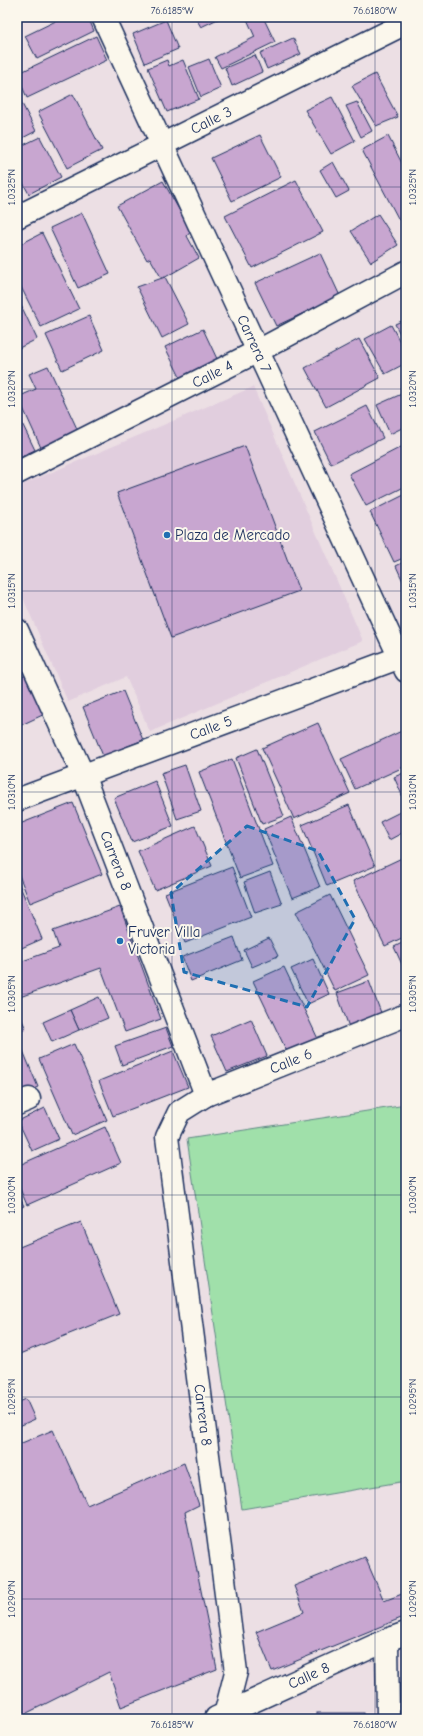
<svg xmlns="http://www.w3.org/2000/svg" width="423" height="1736" viewBox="0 0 423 1736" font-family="'Comic Neue',sans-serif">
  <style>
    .built { fill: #e1cede }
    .green { fill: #a0e0aa; stroke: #5e8884 }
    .building { fill: #c8a6d0; stroke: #1b2f5e }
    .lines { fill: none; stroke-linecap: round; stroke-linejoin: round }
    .street-casing { stroke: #1b2f5e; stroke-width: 25 }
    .street { stroke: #fbf7ec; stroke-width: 22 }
    .marked { fill: #1f6fb2; fill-opacity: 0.2; stroke: #1f6fb2; stroke-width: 3; stroke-dasharray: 8 5; stroke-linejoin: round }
    .ticks { fill: none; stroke: #1b2f5e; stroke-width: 1; stroke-opacity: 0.45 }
    .poi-dot { fill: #1f6fb2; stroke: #fbf7ec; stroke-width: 1.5 }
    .labels { text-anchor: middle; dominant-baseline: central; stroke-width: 4; stroke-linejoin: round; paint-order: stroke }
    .street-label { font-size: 15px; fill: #1b2f5e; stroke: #fbf7ec }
    .poi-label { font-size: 15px; fill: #1b2f5e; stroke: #fbf7ec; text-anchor: start }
    .neatline { fill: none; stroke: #1b2f5e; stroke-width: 1.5 }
    .ticks-label { font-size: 10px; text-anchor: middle; fill: #1b2f5e }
  </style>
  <rect width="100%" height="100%" fill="#ecdfe4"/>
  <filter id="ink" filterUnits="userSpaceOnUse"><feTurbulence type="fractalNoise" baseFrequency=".025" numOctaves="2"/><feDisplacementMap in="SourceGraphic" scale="8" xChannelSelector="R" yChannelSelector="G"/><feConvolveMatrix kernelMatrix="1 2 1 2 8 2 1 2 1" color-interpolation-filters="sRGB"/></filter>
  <g filter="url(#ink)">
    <path class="built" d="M 253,387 L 363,641 L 150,732 L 126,677 L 68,702 L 17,584 L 17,487 Z"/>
    <path class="green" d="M 406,1105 L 406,1481 L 242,1509 L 187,1139 Z"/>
    <g class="building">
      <path d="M 64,17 L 88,17 L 94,31 L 37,59 L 25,36 Z"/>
      <path d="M 195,17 L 222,17 L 201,27 Z"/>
      <path d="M 246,17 L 263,17 L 275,42 L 221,68 L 215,57 L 255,37 Z"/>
      <path d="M 166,20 L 178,49 L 145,63 L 133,34 Z"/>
      <path d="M 96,36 L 107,60 L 27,98 L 17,74 Z"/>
      <path d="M 293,38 L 301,54 L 267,69 L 260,53 Z"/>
      <path d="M 255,55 L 262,72 L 232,86 L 225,68 Z"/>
      <path d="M 209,59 L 221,88 L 201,97 L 189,67 Z"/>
      <path d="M 167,60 L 169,66 L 183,60 L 199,99 L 167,112 L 148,68 Z"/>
      <path d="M 375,74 L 398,117 L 376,126 L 352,86 Z"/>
      <path d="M 17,94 L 36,131 L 17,141 Z"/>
      <path d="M 73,94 L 102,150 L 67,168 L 38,112 Z"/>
      <path d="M 332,97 L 355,141 L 331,154 L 305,110 Z"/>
      <path d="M 357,102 L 372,131 L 361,137 L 346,106 Z"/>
      <path d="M 260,135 L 281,177 L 232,201 L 211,158 Z"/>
      <path d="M 388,136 L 406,171 L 406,216 L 399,220 L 362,150 Z"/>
      <path d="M 40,137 L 61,177 L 29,194 L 17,172 L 17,148 Z"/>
      <path d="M 333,162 L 349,191 L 336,198 L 320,170 Z"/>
      <path d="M 296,180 L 323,232 L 252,268 L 225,216 Z"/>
      <path d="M 163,181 L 191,231 L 187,236 L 199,258 L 162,279 L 150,258 L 147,260 L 117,206 Z"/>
      <path d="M 82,213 L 110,274 L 78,288 L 50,228 Z"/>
      <path d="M 378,214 L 398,245 L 371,262 L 351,231 Z"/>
      <path d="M 42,233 L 79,309 L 41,327 L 17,279 L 17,246 Z"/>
      <path d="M 320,253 L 340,296 L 276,326 L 255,283 Z"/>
      <path d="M 165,277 L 189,324 L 162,338 L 137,287 Z"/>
      <path d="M 17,297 L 37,339 L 17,349 Z"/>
      <path d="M 89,316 L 104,350 L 62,370 L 46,335 Z"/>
      <path d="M 406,319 L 406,346 L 395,324 Z"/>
      <path d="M 391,325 L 406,353 L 406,363 L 385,374 L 365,339 Z"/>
      <path d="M 203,329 L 218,361 L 181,379 L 165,347 Z"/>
      <path d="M 359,339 L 380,378 L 326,407 L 305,368 Z"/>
      <path d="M 48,366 L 79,433 L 42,450 L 18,397 L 36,389 L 29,374 Z"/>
      <path d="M 406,392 L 406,426 L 390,434 L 377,405 Z"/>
      <path d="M 367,406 L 383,438 L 331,464 L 315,432 Z"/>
      <path d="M 17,413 L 35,450 L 17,458 Z"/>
      <path d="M 405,445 L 406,486 L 366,506 L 349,474 Z"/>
      <path d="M 245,446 L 299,591 L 171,638 L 117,493 Z"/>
      <path d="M 406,494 L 406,557 L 394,562 L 370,512 Z"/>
      <path d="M 406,561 L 406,588 L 396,566 Z"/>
      <path d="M 29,674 L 49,712 L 17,727 L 17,679 Z"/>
      <path d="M 123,691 L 143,740 L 103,756 L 83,707 Z"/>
      <path d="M 318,723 L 350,793 L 294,819 L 262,748 Z"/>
      <path d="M 406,729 L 406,766 L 355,789 L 341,759 Z"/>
      <path d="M 257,749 L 284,816 L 262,824 L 236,758 Z"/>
      <path d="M 232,759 L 273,866 L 240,878 L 199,772 Z"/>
      <path d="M 185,765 L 201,811 L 177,819 L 161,773 Z"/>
      <path d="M 406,772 L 406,804 L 394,777 Z"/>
      <path d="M 155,781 L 173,826 L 132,842 L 114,798 Z"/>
      <path d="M 73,803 L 102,874 L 30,903 L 17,870 L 17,825 Z"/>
      <path d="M 349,805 L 375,866 L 327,886 L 302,825 Z"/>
      <path d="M 404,810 L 406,813 L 406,841 L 402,833 L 389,840 L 380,822 Z"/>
      <path d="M 291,817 L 320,887 L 292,898 L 264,829 Z"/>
      <path d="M 195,826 L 212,866 L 155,890 L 138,851 Z"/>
      <path d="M 406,856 L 406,936 L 385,946 L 353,881 Z"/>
      <path d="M 232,867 L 251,917 L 185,943 L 165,893 Z"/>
      <path d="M 270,872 L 282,904 L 255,913 L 244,882 Z"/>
      <path d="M 17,879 L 42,939 L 17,950 Z"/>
      <path d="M 330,895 L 369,975 L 335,991 L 296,912 Z"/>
      <path d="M 120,907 L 161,1019 L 125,1032 L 101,968 L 17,998 L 17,963 L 59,948 L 53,931 Z"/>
      <path d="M 234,937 L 242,960 L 191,981 L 182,957 Z"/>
      <path d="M 269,938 L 278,956 L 252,967 L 244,950 Z"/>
      <path d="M 406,941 L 406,973 L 394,947 Z"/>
      <path d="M 313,959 L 329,994 L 308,1004 L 291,969 Z"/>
      <path d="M 284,967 L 319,1041 L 289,1056 L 253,981 Z"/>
      <path d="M 369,981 L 383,1018 L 350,1030 L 337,993 Z"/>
      <path d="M 99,997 L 108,1018 L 79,1030 L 70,1010 Z"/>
      <path d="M 17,1009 L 26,1029 L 17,1033 Z"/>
      <path d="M 70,1010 L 79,1030 L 52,1042 L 43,1022 Z"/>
      <path d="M 251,1019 L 267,1056 L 227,1072 L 211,1036 Z"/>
      <path d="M 166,1028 L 173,1046 L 122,1065 L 115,1046 Z"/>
      <path d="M 19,1041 L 38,1087 L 17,1096 L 17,1042 Z"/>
      <path d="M 74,1044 L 107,1120 L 72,1135 L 39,1059 Z"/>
      <path d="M 173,1051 L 188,1087 L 113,1116 L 99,1081 Z"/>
      <path d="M 45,1108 L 59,1139 L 32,1151 L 18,1121 Z"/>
      <path d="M 105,1127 L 121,1163 L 27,1205 L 17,1182 L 17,1166 Z"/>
      <path d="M 17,1192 L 24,1206 L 17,1209 Z"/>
      <path d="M 81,1222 L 119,1314 L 17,1355 L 17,1248 Z"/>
      <path d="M 26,1399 L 35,1419 L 17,1427 L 17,1403 Z"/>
      <path d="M 53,1430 L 87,1505 L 184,1463 L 199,1505 L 185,1512 L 217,1669 L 121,1707 L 109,1672 L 17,1718 L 17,1445 Z"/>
      <path d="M 365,1557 L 384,1601 L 402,1594 L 406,1603 L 406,1616 L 272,1671 L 256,1632 L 304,1612 L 294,1586 Z"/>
      <rect x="317" y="1713" width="47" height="6"/>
    </g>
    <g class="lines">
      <defs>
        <g id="street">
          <path id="s1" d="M 103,17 L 406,671"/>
          <path id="s2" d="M 17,217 L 406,23"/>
          <path id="s3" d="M 17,473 L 258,351 L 406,272"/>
          <path id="s4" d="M 17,630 L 83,775 L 206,1095"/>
          <path id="s5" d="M 17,800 L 406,655"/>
          <path d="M 17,1104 L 29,1099"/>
          <path d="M 387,1640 L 388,1719"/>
          <path id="s6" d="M 216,1718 L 387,1640 L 406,1633"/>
          <path id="s7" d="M 224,1719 L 236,1672 L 167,1137 L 179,1112 L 206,1095 L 406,1015"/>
        </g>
      </defs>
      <use href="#street" class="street-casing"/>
      <use href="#street" class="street"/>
    </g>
  </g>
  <path class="marked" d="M 247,826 L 318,851 L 355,919 L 307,1007 L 184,972 L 171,893 Z"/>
  <path class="ticks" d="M 172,17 L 172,1719M 375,17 L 375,1719M 17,187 L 406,187M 17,389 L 406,389M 17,591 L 406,591M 17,792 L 406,792M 17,994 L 406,994M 17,1195 L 406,1195M 17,1397 L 406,1397M 17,1599 L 406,1599"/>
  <g class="poi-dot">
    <circle cx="167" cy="535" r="4"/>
    <circle cx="120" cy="941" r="4"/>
  </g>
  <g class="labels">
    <g class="street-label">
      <text stroke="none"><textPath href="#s2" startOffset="217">Calle 3</textPath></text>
      <text stroke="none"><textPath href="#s1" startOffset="360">Carrera 7</textPath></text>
      <text stroke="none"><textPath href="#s3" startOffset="219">Calle 4</textPath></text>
      <text stroke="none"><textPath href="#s5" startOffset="207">Calle 5</textPath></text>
      <text stroke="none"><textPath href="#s4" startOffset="251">Carrera 8</textPath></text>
      <text stroke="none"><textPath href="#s7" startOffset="739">Calle 6</textPath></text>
      <text transform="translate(203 1415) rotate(83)">Carrera 8</text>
      <text stroke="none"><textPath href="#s6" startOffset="102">Calle 8</textPath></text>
    </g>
    <g class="poi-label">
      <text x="175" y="535">Plaza de Mercado</text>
      <text x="128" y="932">Fruver Villa<tspan x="128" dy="17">Victoria</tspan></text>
    </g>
  </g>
  <rect width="423" height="1736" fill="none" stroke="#fbf7ec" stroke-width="44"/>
  <rect x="22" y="22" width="379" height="1692" class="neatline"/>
  <g class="ticks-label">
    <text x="172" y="14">76.6185°W</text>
    <text x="375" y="14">76.6180°W</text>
    <text transform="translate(11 187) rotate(-90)" y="4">1.0325°N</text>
    <text transform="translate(412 187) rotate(-90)" y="4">1.0325°N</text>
    <text transform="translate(11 389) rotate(-90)" y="4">1.0320°N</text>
    <text transform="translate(412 389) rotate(-90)" y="4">1.0320°N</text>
    <text transform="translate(11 591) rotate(-90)" y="4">1.0315°N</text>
    <text transform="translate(412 591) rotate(-90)" y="4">1.0315°N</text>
    <text transform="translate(11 792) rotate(-90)" y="4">1.0310°N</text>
    <text transform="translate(412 792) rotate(-90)" y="4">1.0310°N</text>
    <text transform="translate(11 994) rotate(-90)" y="4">1.0305°N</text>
    <text transform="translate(412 994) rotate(-90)" y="4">1.0305°N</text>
    <text transform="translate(11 1195) rotate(-90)" y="4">1.0300°N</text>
    <text transform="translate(412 1195) rotate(-90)" y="4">1.0300°N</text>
    <text transform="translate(11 1397) rotate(-90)" y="4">1.0295°N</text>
    <text transform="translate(412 1397) rotate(-90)" y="4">1.0295°N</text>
    <text transform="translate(11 1599) rotate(-90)" y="4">1.0290°N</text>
    <text transform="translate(412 1599) rotate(-90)" y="4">1.0290°N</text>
    <text x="172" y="1728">76.6185°W</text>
    <text x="375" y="1728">76.6180°W</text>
  </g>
</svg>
